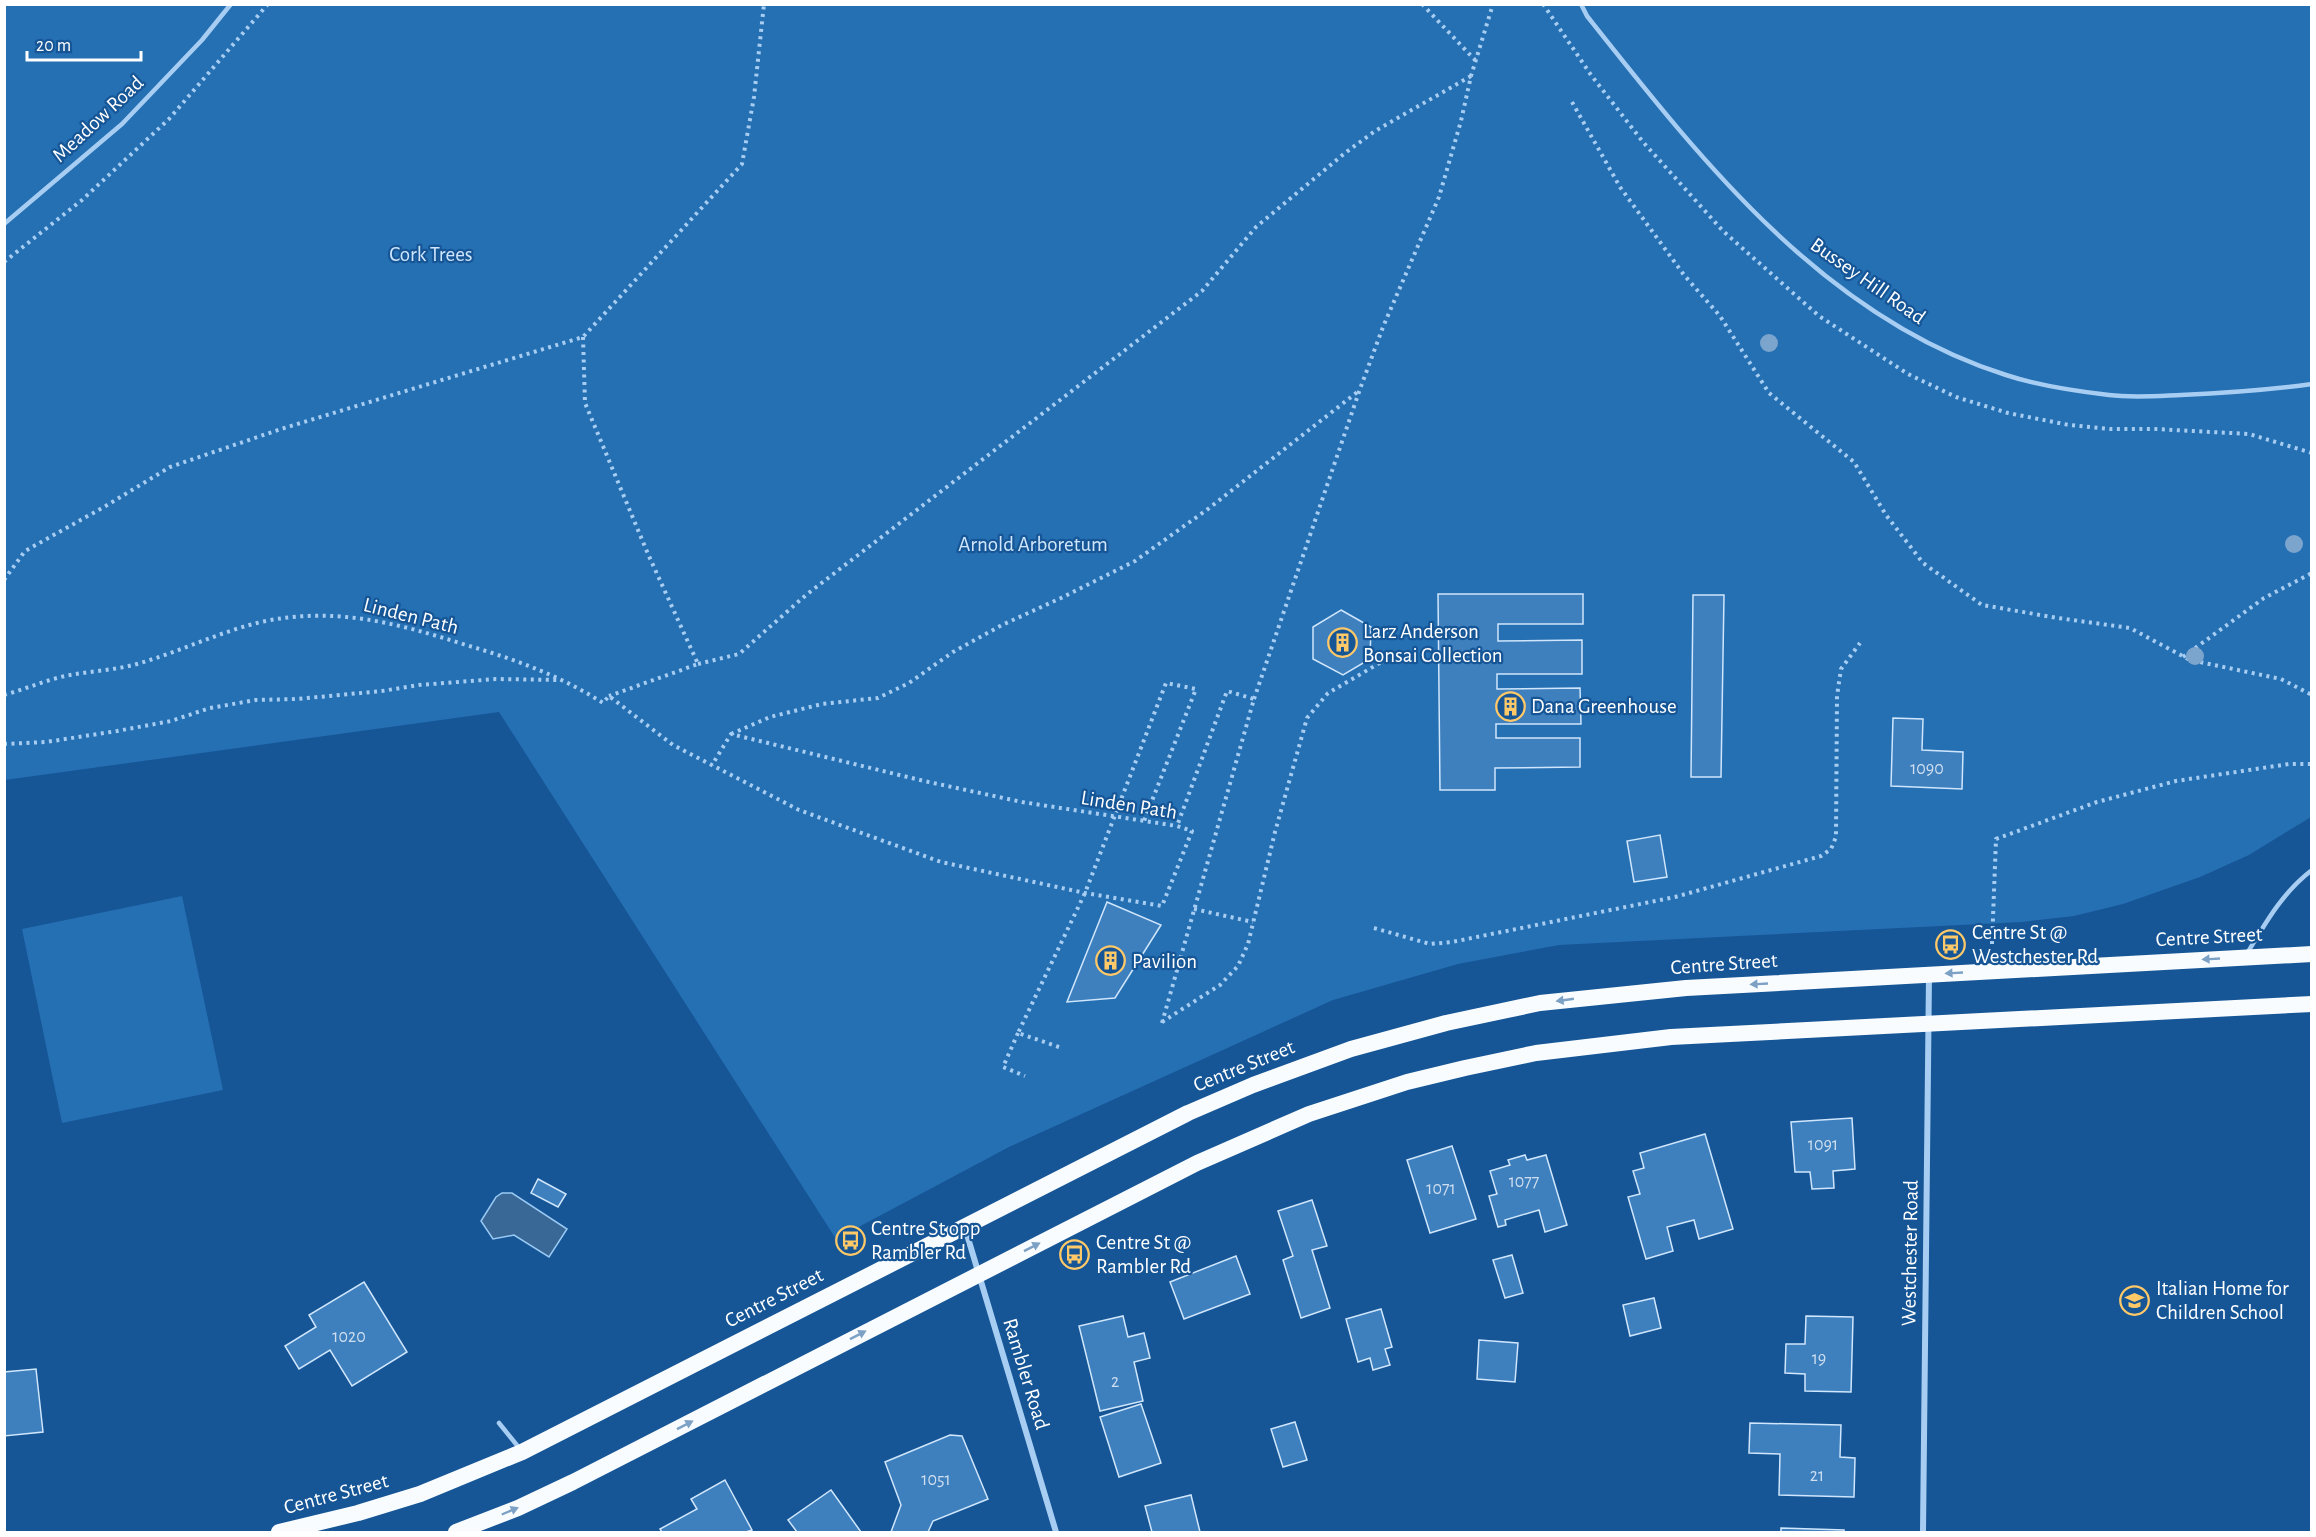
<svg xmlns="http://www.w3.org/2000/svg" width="2316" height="1537" viewBox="0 0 2316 1537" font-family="'Alegreya Sans',sans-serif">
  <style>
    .green { fill: #256fb3 }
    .water { fill: #396896; stroke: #9acaf4; stroke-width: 1.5 }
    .building { fill: #3e7fbe; stroke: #cfe6fc; stroke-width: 1.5 }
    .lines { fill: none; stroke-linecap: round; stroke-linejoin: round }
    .path { stroke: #a7cef2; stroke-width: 4; stroke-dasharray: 3 4.5; stroke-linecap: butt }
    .service { stroke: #a7cef2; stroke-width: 4.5 }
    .minor { stroke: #a7cef2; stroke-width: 6 }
    .trunk { stroke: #f8fcff; stroke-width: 16 }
    .tree { fill: #7ca5ce }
    .oneway { fill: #7ca1c5 }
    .labels { text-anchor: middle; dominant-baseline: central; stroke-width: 4.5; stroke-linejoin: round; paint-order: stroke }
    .number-label { font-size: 18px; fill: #cfdfef }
    .street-label { font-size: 21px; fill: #fff; stroke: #165696 }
    .park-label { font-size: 21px; fill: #cfe6fc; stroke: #165696 }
    .poi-label { font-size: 21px; fill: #fff; stroke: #165696; text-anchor: start }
  </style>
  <rect width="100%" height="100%" fill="#165696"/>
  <g class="green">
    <path d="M 4,5 L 2311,5 L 2311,817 L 2249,855 L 2200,877 L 2123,904 L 2074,916 L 2022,922 L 1559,945 L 1458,964 L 1333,1000 L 1009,1147 L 836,1239 L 499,712 L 5,780 Z"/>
    <path d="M 182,896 L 223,1090 L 62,1123 L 22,929 Z"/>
  </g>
  <path class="water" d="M 502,1193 L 512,1193 L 567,1229 L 549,1257 L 514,1235 L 493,1239 L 481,1221 L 496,1197 Z"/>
  <g class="building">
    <path d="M 1438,594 L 1583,594 L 1583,624 L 1498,624 L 1498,641 L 1582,640 L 1582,674 L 1497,674 L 1497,689 L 1580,688 L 1581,724 L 1496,724 L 1496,738 L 1580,738 L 1580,767 L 1495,768 L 1495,790 L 1440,790 Z"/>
    <path d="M 1693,595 L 1724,595 L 1721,777 L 1691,777 Z"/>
    <path d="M 1341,610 L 1371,627 L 1370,659 L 1343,675 L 1313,659 L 1313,627 Z"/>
    <path d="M 1893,718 L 1923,719 L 1922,750 L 1963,752 L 1962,789 L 1891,786 Z"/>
    <path d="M 1660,835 L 1667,877 L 1634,882 L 1627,841 Z"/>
    <path d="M 1107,902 L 1161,925 L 1115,998 L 1067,1002 Z"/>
    <path d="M 1852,1118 L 1855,1169 L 1833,1171 L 1834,1188 L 1812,1189 L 1810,1172 L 1795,1172 L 1791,1122 Z"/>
    <path d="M 1705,1134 L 1733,1229 L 1699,1239 L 1694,1220 L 1667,1227 L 1673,1251 L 1646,1259 L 1628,1197 L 1640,1194 L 1633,1171 L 1644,1168 L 1640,1153 Z"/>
    <path d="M 1452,1146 L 1476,1219 L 1430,1233 L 1407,1160 Z"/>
    <path d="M 1525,1155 L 1527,1160 L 1546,1155 L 1567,1225 L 1545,1232 L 1539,1210 L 1505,1220 L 1506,1225 L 1498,1227 L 1489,1196 L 1497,1194 L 1490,1171 L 1510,1165 L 1508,1160 Z"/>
    <path d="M 538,1179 L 566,1194 L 558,1207 L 531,1193 Z"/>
    <path d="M 1312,1200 L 1327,1246 L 1312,1250 L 1330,1308 L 1301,1318 L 1283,1260 L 1293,1256 L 1278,1211 Z"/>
    <path d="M 1512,1255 L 1523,1293 L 1505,1298 L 1493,1260 Z"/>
    <path d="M 1236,1256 L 1250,1294 L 1184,1319 L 1170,1282 Z"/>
    <path d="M 364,1282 L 407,1352 L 352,1386 L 330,1350 L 299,1369 L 285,1346 L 316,1327 L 309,1315 Z"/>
    <path d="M 1654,1298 L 1661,1328 L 1630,1336 L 1623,1305 Z"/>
    <path d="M 1381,1309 L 1392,1347 L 1385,1349 L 1390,1365 L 1373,1370 L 1370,1358 L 1358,1362 L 1346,1319 Z"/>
    <path d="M 1123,1316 L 1128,1337 L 1144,1333 L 1150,1358 L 1134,1362 L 1143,1401 L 1100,1411 L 1079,1326 Z"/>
    <path d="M 1806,1316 L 1853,1317 L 1851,1392 L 1805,1391 L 1805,1374 L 1785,1373 L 1786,1344 L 1805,1344 Z"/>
    <path d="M 1479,1340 L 1518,1343 L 1515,1382 L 1477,1379 Z"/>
    <path d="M 36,1369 L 43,1432 L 4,1436 L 4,1372 Z"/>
    <path d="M 1141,1404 L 1161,1463 L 1119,1477 L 1100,1417 Z"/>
    <path d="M 1295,1422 L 1307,1460 L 1283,1467 L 1271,1429 Z"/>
    <path d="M 1750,1423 L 1841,1425 L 1840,1457 L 1855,1458 L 1854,1497 L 1779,1495 L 1780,1454 L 1749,1453 Z"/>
    <path d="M 950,1435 L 962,1436 L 988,1499 L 933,1521 L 928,1532 L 891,1532 L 901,1505 L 885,1462 Z"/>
    <path d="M 725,1480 L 752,1530 L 746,1532 L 662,1532 L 660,1529 L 697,1509 L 691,1499 Z"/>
    <path d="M 831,1490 L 861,1532 L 797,1532 L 788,1520 Z"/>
    <path d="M 1191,1495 L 1200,1532 L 1152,1532 L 1145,1506 Z"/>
    <path d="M 1781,1528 L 1844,1530 L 1844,1532 L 1781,1532 Z"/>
  </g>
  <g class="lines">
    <g class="path">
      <path d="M 1422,4 L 1475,60"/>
      <path d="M 1543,4 L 1591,75 L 1643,142 L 1723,231 L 1819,316 L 1908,374 L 1956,397 L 2008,413 L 2069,425 L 2110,429 L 2155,429 L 2249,434 L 2312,453"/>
      <path d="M 1572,102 L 1620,187 L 1684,275 L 1720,316 L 1769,393 L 1854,462 L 1886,515 L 1923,563 L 1982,605 L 2058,618 L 2130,628 L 2190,660 L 2281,679 L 2312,695"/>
      <path d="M 4,262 L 82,200 L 169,119 L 268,4"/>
      <path d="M 583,337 L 585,403 L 648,554 L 698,664 L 609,696"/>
      <path d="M 4,580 L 25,551 L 104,507 L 170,467 L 281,429 L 583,337 L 742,164 L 754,97 L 764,4"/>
      <path d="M 2183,657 L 2264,598 L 2312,573"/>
      <path d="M 698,664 L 739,654 L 806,595 L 1202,291 L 1256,227 L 1345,153 L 1375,131 L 1471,76"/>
      <path d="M 4,695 C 26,689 48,679 70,675 C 92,671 115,670 137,664 C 179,652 219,632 261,622 C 334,606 397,623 466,645 C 514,659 561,676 603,703 L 609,696 L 673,745 L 799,810 L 941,862 L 1085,893 L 1162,906 L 1192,831 L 1177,826 L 1022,802 L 924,781 L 731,734 L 712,765"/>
      <path d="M 1254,699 L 1360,389 L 1383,327 L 1439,197 L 1461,121 L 1471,76 L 1493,4"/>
      <path d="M 731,734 L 770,717 L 822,704 L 878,698 L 909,683 L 953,652 L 1002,625 L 1061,598 L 1135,561 L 1208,509 L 1360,390"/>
      <path d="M 4,744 L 46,742 L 117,731 L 171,721 L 210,708 L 256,700 L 297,699 L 382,691 L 419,685 L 496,679 L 558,680"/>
      <path d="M 1194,909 L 1253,922"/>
      <path d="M 1374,928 L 1430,944 L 1452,942 L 1675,897 L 1821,856 L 1831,849 L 1836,837 L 1837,696 L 1841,669 L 1860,643"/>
      <path d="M 1992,944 L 1996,839 L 2097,802 L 2176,781 L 2289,764 L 2312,764"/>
      <path d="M 1162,1022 L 1220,985 L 1238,966 L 1248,944 L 1275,832 L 1307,718 L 1328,693 L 1397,653"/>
      <path d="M 1162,1023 L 1254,699 L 1227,691 L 1177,826"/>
      <path d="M 1018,1033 L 1003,1067 L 1025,1076"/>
      <path d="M 1059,1047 L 1018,1033 L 1085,893 L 1166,683 L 1196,689 L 1144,821"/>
    </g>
    <g class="service">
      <path d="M 1581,4 L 1587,16 C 1701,160 1824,318 2006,375 C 2039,386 2074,391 2109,395 C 2132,398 2157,396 2181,395 C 2225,393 2268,390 2312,384"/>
      <path d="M 4,224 L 122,124 L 202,40 L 231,4"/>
      <path d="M 2248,952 C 2266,922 2283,892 2312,870"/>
      <path d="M 499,1423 L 520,1449"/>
    </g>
    <g class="minor">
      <path d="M 965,1228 L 1056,1532"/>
      <path d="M 1923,1532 L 1929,975"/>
    </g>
    <g class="trunk">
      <path d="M 279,1532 L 358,1513 L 420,1494 L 522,1452 L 1188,1113 L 1253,1085 L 1351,1049 L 1446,1023 L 1540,1003 L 1686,988 L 2312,954"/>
      <path d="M 456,1532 L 518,1508 L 573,1482 L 1197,1163 L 1309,1114 L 1407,1082 L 1465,1068 L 1536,1053 L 1671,1037 L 2312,1004"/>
    </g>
  </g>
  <g class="tree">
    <circle cx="1769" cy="343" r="9"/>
    <circle cx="2294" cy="544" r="9"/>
    <circle cx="2195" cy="656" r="9"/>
  </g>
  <defs><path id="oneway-solid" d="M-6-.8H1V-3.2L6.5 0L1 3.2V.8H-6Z" transform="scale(1.5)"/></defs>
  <g class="oneway">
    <use href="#oneway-solid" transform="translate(2211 959) rotate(177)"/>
    <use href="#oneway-solid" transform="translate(1954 973) rotate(177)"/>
    <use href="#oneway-solid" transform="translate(1759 984) rotate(177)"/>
    <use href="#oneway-solid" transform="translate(1565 1000) rotate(172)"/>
    <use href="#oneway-solid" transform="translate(1032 1247) rotate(-27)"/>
    <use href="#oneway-solid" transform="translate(858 1335) rotate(-27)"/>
    <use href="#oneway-solid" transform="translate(685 1425) rotate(-27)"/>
    <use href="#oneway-solid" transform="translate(510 1511) rotate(-23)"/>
  </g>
  <defs>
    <symbol id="building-ring" viewBox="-11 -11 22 22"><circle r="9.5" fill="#165696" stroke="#ffc968" stroke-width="1.5"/><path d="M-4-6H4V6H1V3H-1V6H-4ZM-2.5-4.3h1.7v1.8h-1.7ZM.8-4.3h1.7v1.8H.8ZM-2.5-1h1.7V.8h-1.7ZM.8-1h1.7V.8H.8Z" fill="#ffc968"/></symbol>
    <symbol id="bus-ring" viewBox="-11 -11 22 22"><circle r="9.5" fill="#165696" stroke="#ffc968" stroke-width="1.5"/><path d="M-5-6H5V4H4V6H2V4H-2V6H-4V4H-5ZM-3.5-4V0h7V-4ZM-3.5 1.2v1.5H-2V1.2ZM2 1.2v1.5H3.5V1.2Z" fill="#ffc968"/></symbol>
    <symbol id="school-ring" viewBox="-11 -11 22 22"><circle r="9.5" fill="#165696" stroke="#ffc968" stroke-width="1.5"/><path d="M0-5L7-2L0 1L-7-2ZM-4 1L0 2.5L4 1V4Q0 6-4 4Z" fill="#ffc968"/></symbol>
  </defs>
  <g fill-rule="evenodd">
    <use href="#building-ring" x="1326" y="626" width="33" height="33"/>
    <use href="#building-ring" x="1494" y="690" width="33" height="33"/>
    <use href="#bus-ring" x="1934" y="928" width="33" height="33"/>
    <use href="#building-ring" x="1094" y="944" width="33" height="33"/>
    <use href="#bus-ring" x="834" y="1224" width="33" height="33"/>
    <use href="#bus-ring" x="1058" y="1238" width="33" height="33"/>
    <use href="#school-ring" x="2118" y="1284" width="33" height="33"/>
  </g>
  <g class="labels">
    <g class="number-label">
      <text x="1927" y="769">1090</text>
      <text x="1823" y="1145">1091</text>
      <text x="1524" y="1182">1077</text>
      <text x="1441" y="1189">1071</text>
      <text x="349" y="1337">1020</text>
      <text x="1819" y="1359">19</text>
      <text x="1115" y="1382">2</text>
      <text x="1817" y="1476">21</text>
      <text x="936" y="1480">1051</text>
    </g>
    <g class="street-label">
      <text transform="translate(98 119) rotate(-43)">Meadow Road</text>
      <text transform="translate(1868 281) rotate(35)">Bussey Hill Road</text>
      <text transform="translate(411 616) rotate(14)">Linden Path</text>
      <text transform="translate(1129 805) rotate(9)">Linden Path</text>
      <text transform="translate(2209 937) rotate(-3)">Centre Street</text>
      <text transform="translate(1724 964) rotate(-4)">Centre Street</text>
      <text transform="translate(1244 1066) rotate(-22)">Centre Street</text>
      <text transform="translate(1910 1253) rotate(-89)">Westchester Road</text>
      <text transform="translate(774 1298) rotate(-27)">Centre Street</text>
      <text transform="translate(1026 1374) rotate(73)">Rambler Road</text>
      <text transform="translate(336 1494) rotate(-15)">Centre Street</text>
    </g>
    <g class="park-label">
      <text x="431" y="254">Cork Trees</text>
      <text x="1033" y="544">Arnold Arboretum</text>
    </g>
    <g class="poi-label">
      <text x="1363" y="631">Larz Anderson<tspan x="1363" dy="24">Bonsai Collection</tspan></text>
      <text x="1531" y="706">Dana Greenhouse</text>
      <text x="1972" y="932">Centre St @<tspan x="1972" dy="24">Westchester Rd</tspan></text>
      <text x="1132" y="961">Pavilion</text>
      <text x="871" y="1228">Centre St opp<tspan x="871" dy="24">Rambler Rd</tspan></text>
      <text x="1096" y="1242">Centre St @<tspan x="1096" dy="24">Rambler Rd</tspan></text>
      <text x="2156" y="1288">Italian Home for<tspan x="2156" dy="24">Children School</tspan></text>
    </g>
  </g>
  <rect width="2316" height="1537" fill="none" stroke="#ffffff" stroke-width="12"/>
  <path d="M27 51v9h114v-9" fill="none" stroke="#ffffff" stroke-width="3"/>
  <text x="36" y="51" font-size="18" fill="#ffffff" stroke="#165696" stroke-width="4.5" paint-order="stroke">20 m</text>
</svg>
